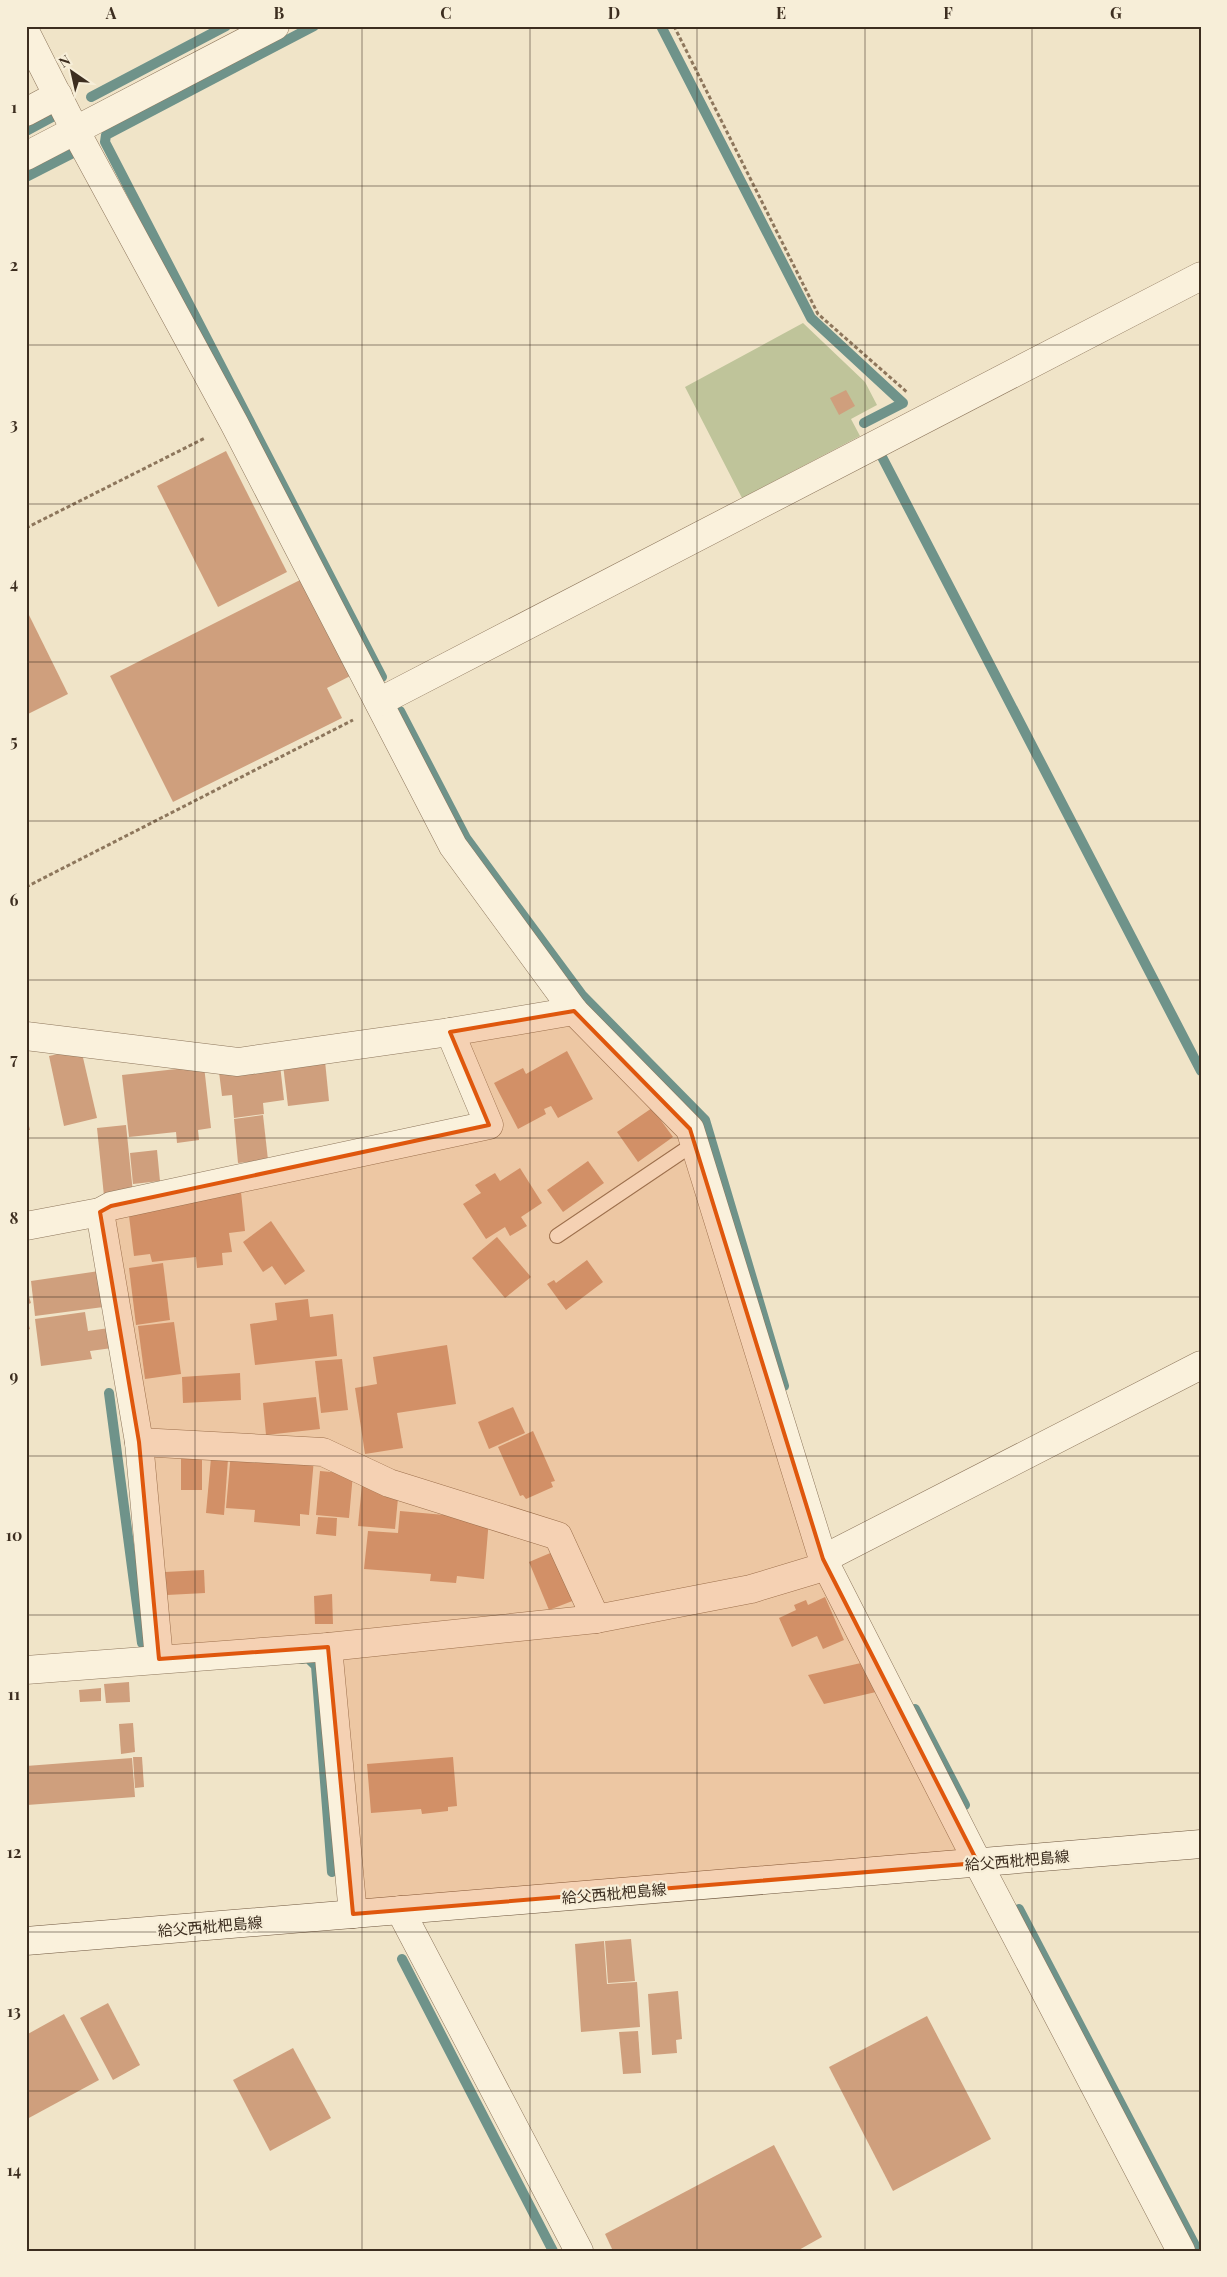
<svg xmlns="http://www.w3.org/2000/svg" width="1227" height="2277" viewBox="0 0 1227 2277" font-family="'Playfair Display','Noto Sans JP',serif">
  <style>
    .cemetery { fill: #bfc49a }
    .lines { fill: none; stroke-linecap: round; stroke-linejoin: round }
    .stream { stroke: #6f938a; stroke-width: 10 }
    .building { fill: #cf9f7d }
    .service-casing { stroke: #8d765c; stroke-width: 16 }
    .minor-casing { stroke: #8d765c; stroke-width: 29 }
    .secondary-casing { stroke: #6f573f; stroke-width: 29 }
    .path { stroke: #8d765c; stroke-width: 3; stroke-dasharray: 4 2.5; stroke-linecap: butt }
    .service { stroke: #faf1dc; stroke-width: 14 }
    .minor { stroke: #faf1dc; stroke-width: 28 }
    .secondary { stroke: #faf1dc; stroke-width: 28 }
    .marked { fill: #df570d; fill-opacity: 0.2; stroke: #df570d; stroke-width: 4; stroke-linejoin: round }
    .grid { fill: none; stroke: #3d2e20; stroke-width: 1; stroke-opacity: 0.55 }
    .labels { text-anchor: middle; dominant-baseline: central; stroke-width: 4.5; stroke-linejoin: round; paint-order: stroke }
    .street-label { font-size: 15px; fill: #3d2e20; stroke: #f7eed8 }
    .neatline { fill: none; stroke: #3d2e20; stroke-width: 2 }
    .grid-label { font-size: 16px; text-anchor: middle; font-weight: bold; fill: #3d2e20 }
  </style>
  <rect width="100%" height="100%" fill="#f0e4c8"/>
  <path class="cemetery" d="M 803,323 L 865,382 L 877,405 L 851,419 L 860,436 L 742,498 L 685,387 Z"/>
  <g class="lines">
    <g class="stream">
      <path d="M 314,26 L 106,135 L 105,142 L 382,677"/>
      <path d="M 661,26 L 811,318 L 903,403 L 864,423"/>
      <path d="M 91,97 L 226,26"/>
      <path d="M 26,131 L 52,117"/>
      <path d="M 26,177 L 73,153"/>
      <path d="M 881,455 L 1201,1071"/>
      <path d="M 400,711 L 466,838 L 582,995 L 705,1120 L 784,1386"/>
      <path d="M 109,1393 L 142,1643"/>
      <path d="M 301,1659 L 308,1658 L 316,1666 L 332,1872"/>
      <path d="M 915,1709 L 965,1805"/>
      <path d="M 1019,1909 L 1198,2251"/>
      <path d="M 402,1959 L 553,2251"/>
    </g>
  </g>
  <g class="building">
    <path d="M 846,390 L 855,406 L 839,415 L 830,398 Z"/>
    <path d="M 226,451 L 287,572 L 218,607 L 157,486 Z"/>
    <path d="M 304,578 L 352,675 L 327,688 L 342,718 L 173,802 L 110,676 Z"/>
    <path d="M 26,609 L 68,694 L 26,715 Z"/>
    <path d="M 81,1049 L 97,1118 L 64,1126 L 49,1056 Z"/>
    <path d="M 567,1051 L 593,1099 L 558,1118 L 551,1106 L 544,1109 L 546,1114 L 518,1129 L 494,1083 L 523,1068 L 526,1074 Z"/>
    <path d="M 325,1061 L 329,1101 L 288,1106 L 283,1065 Z"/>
    <path d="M 280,1065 L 284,1100 L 263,1103 L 264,1114 L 234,1118 L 232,1095 L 222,1096 L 219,1072 Z"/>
    <path d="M 204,1066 L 211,1128 L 198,1130 L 199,1140 L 177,1143 L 176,1132 L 129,1137 L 122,1075 Z"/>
    <path d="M 652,1108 L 673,1137 L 638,1162 L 617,1132 Z"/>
    <path d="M 26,1114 L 30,1130 L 26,1130 Z"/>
    <path d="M 263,1115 L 268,1160 L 238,1163 L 234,1119 Z"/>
    <path d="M 126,1125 L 133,1193 L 104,1196 L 97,1128 Z"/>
    <path d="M 157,1150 L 160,1181 L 133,1184 L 130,1153 Z"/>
    <path d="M 588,1161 L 604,1183 L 563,1212 L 547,1190 Z"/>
    <path d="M 520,1168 L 542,1203 L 521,1217 L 527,1226 L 510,1236 L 505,1227 L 486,1239 L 463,1204 L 481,1193 L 475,1185 L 495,1173 L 500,1181 Z"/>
    <path d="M 241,1192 L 245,1231 L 229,1233 L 232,1252 L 222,1253 L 223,1265 L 197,1268 L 196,1257 L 152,1262 L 150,1254 L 134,1256 L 128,1208 Z"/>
    <path d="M 271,1221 L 305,1271 L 285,1285 L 272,1266 L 263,1272 L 243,1242 Z"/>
    <path d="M 497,1237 L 531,1277 L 505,1298 L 472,1258 Z"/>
    <path d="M 587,1260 L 603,1282 L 566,1310 L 547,1284 L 554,1280 L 556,1283 Z"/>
    <path d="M 163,1263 L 170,1320 L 136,1325 L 129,1268 Z"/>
    <path d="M 106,1270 L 111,1306 L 35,1316 L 31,1281 Z"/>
    <path d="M 26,1287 L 31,1303 L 26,1305 Z"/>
    <path d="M 308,1299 L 310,1317 L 333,1314 L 337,1356 L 255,1365 L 250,1324 L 277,1320 L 275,1303 Z"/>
    <path d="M 85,1312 L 88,1331 L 109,1328 L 112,1348 L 90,1351 L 92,1359 L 41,1366 L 35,1319 Z"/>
    <path d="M 26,1316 L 30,1329 L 26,1331 Z"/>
    <path d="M 174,1322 L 181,1374 L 145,1379 L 138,1326 Z"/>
    <path d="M 447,1345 L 456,1404 L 397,1413 L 403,1448 L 365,1454 L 355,1388 L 377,1384 L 373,1357 Z"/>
    <path d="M 342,1359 L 348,1410 L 321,1413 L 315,1361 Z"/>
    <path d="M 240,1373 L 241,1400 L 183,1403 L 182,1377 Z"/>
    <path d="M 316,1397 L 320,1429 L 266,1435 L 263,1403 Z"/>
    <path d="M 513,1407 L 525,1433 L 489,1449 L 478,1422 Z"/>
    <path d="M 533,1431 L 555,1481 L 551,1482 L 553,1487 L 526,1499 L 523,1495 L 520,1496 L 498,1447 Z"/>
    <path d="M 231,1452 L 314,1459 L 309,1515 L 300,1514 L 300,1526 L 254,1522 L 255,1510 L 226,1508 Z"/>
    <rect x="181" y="1457" width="21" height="33"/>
    <path d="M 211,1458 L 228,1459 L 224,1515 L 206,1513 Z"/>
    <path d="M 320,1471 L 353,1474 L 349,1518 L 316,1515 Z"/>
    <path d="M 362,1484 L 399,1488 L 395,1529 L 358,1526 Z"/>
    <path d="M 400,1511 L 489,1519 L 484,1579 L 457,1576 L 456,1583 L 430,1581 L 431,1574 L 364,1569 L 368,1531 L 398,1533 Z"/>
    <path d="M 318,1517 L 337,1518 L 336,1536 L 316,1534 Z"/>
    <path d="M 555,1551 L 575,1600 L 549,1610 L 529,1562 Z"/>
    <path d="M 204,1570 L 205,1593 L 167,1595 L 165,1572 Z"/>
    <path d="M 332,1594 L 333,1624 L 315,1624 L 314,1596 Z"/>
    <path d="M 825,1597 L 844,1640 L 823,1649 L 817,1636 L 792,1647 L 779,1618 L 796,1610 L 794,1605 L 806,1600 L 808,1605 Z"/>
    <path d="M 861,1663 L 876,1692 L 824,1704 L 808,1675 Z"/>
    <path d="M 129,1682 L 130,1702 L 106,1703 L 104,1684 Z"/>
    <path d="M 101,1688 L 101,1701 L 80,1702 L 79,1690 Z"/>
    <path d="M 133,1723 L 135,1752 L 121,1754 L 119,1724 Z"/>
    <path d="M 133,1757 L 142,1757 L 144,1787 L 135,1788 Z"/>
    <path d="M 453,1757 L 457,1806 L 448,1807 L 448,1811 L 422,1814 L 421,1809 L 371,1813 L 367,1764 Z"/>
    <path d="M 132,1758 L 135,1797 L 27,1805 L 26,1766 Z"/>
    <path d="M 631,1939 L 635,1981 L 608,1983 L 605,1941 Z"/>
    <path d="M 604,1941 L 607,1984 L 637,1982 L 640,2027 L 581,2032 L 575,1944 Z"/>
    <path d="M 678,1991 L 682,2039 L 676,2040 L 677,2053 L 652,2055 L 648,1994 Z"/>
    <path d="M 108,2003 L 140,2065 L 113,2080 L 80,2018 Z"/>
    <path d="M 64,2014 L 99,2080 L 27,2119 L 26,2035 Z"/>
    <path d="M 927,2016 L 991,2139 L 893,2191 L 829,2067 Z"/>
    <path d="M 638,2031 L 641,2073 L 623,2074 L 619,2032 Z"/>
    <path d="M 293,2048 L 331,2118 L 270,2151 L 233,2080 Z"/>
    <path d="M 774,2145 L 822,2237 L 797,2251 L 613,2251 L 605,2234 Z"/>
  </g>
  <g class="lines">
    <defs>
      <path id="service" d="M 557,1236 L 695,1143"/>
      <g id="minor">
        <path d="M 26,33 L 75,130 L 234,423 L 453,846 L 574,1011 L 690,1129 L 823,1559 L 978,1863 L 1181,2251"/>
        <path d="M 26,112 L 58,95"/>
        <path d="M 26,156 L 275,26"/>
        <path d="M 379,702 L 1201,276"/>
        <path d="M 26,1036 L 238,1062 L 450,1032 L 574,1011"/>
        <path d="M 100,1212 L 139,1442 L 159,1659"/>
        <path d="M 26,1226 L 100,1212 L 111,1206 L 489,1125 L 450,1032"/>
        <path d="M 139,1442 L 323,1452 L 389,1483 L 558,1536 L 596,1619"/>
        <path d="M 823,1559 L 1201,1365"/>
        <path d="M 328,1647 L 353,1914"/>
        <path d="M 26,1670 L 328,1647 L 596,1619 L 751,1589 L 827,1566"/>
        <path d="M 400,1910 L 579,2251"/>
      </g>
      <path id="secondary" d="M 26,1941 L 1201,1844"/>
    </defs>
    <use href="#service" class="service-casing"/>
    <use href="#minor" class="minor-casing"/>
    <use href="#secondary" class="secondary-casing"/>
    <g class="path">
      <path d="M 674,26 L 818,314 L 908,393"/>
      <path d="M 26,528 L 205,438"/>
      <path d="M 26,887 L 353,720"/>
    </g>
    <use href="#service" class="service"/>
    <use href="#minor" class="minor"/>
    <use href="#secondary" class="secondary"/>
  </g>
  <path class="marked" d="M 574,1011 L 690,1129 L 823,1559 L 978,1863 L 353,1914 L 328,1647 L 159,1659 L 139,1442 L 100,1212 L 111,1206 L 489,1125 L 450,1032 Z"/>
  <path class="grid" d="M 195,26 L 195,2251M 362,26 L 362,2251M 530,26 L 530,2251M 697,26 L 697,2251M 865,26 L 865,2251M 1032,26 L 1032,2251M 26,186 L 1201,186M 26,345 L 1201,345M 26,504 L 1201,504M 26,662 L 1201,662M 26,821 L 1201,821M 26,980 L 1201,980M 26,1138 L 1201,1138M 26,1297 L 1201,1297M 26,1456 L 1201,1456M 26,1615 L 1201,1615M 26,1773 L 1201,1773M 26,1932 L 1201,1932M 26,2091 L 1201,2091"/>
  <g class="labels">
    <g class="street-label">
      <text transform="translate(1017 1860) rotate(-5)">給父西枇杷島線</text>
      <text transform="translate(614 1893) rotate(-5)">給父西枇杷島線</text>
      <text transform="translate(210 1926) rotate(-5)">給父西枇杷島線</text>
    </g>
  </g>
  <rect width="1227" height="2277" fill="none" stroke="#f7eed8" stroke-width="55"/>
  <g transform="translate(72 72) rotate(326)" stroke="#f7eed8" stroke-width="4" paint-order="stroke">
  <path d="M0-4L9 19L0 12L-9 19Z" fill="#3d2e20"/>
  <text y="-8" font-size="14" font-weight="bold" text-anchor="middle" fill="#3d2e20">N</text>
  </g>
  <rect x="28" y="28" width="1172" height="2222" class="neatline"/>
  <g class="grid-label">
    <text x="111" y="19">A</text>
    <text x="279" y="19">B</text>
    <text x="446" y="19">C</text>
    <text x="614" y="19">D</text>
    <text x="781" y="19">E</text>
    <text x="948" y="19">F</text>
    <text x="1116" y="19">G</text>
    <text x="14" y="113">1</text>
    <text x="14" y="271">2</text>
    <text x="14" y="430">3</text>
    <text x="14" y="589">4</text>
    <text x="14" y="747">5</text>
    <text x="14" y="906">6</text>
    <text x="14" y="1065">7</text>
    <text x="14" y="1224">8</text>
    <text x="14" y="1382">9</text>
    <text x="14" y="1541">10</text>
    <text x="14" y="1700">11</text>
    <text x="14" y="1858">12</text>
    <text x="14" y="2017">13</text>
    <text x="14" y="2176">14</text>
  </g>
</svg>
